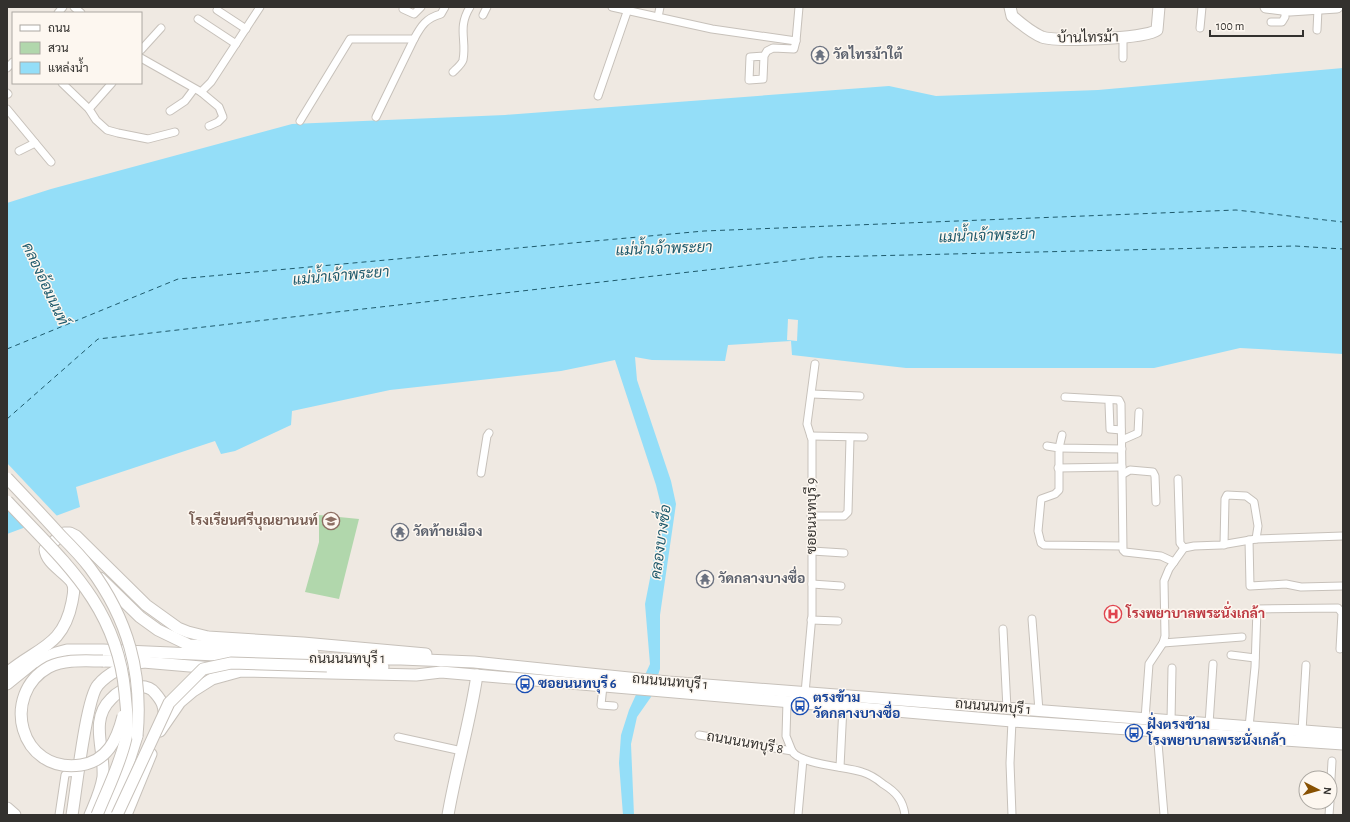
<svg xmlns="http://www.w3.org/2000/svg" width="1350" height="822" viewBox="0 0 1350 822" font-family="'Alegreya Sans',Sarabun,sans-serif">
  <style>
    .green { fill: #b1d7ac }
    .water { fill: #94def8 }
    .pier { fill: #efe9e2 }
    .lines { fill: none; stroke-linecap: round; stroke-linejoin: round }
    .ferry { stroke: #1f5b6d; stroke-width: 1; stroke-dasharray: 5 4; stroke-linecap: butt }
    .street-casing { stroke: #c7c1ba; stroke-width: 9 }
    .secondary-casing { stroke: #c7c1ba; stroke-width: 13 }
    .street { stroke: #fff; stroke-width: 7 }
    .secondary { stroke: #fff; stroke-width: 11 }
    .secondary-bridge-casing { stroke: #c7c1ba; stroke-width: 13; stroke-linecap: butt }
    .secondary-bridge { stroke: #fff; stroke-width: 11 }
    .labels { text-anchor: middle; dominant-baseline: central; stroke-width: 3; stroke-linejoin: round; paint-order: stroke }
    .street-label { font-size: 14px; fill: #33312e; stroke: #fdf7f0 }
    .worship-label { font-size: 14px; font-weight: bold; fill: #5b616d; stroke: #fdf7f0; text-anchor: start }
    .education-label { font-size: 14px; font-weight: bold; fill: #785e54; stroke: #fdf7f0; text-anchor: end }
    .health-label { font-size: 14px; font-weight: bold; fill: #be3a42; stroke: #fdf7f0; text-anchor: start }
    .transit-label { font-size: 14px; font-weight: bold; fill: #164399; stroke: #fdf7f0; text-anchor: start }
    .water-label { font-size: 15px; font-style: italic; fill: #1f5b6d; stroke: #fdf7f0 }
  </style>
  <rect width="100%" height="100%" fill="#efe9e2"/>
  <path class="green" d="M 319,515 L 359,519 L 339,599 L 305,592 L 319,542 Z"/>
  <path class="water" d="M 1343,68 L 1343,354 L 1240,348 L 1154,368 L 906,368 L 792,355 L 791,341 L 728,345 L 725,361 L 652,360 L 635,357 L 637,380 L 671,481 L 676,504 L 660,615 L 660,669 L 651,697 L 637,717 L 631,744 L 634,815 L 623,815 L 619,763 L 621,735 L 629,710 L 650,664 L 645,604 L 661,522 L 661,505 L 656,485 L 615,360 L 561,371 L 390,390 L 292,411 L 291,425 L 235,451 L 221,454 L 215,441 L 76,487 L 80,507 L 7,534 L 7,203 L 51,189 L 292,124 L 505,115 L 889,86 L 936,96 L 1098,90 Z"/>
  <g class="pier">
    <path d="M 788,319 L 798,320 L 797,341 L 787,340 Z"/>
    <path d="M 7,463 L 58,517 L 27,529 L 7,507 Z"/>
  </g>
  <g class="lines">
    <g class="ferry">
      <path d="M 7,349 L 178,279 L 704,231 L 1236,210 L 1343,222"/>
      <path d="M 7,419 L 98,339 L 822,257 L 1295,246 L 1343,249"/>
    </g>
    <defs>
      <g id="street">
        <path d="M 74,7 L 81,13"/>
        <path d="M 612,7 L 712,29 L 796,41 L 799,7"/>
        <path d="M 403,9 L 414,14 L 421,7"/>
        <path d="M 217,10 L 246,29"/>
        <path d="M 58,13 L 63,7"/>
        <path d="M 483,15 L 487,7"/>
        <path d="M 658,17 L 660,7"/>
        <path d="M 198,19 L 236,44"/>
        <path d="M 1271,22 L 1282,22 L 1285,17 L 1285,9"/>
        <path d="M 1200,28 L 1202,7"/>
        <path d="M 1317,30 L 1318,9"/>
        <path d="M 1123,37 L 1123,58"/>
        <path d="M 141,50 L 161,28"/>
        <path d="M 764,56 L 750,57 L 749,80 L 763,79 L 764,56 L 767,51 L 773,48 L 794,49 L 796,41"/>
        <path d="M 141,58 L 201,92 L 219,107 L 223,117 L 218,122 L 209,126"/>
        <path d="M 7,68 L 13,62"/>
        <path d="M 453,72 C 456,69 462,64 463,60 C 467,40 457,28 470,7"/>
        <path d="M 62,83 L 89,109"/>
        <path d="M 112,83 L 89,109 L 96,120 L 107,130 L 118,133 L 148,139 L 175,132"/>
        <path d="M 201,92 L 211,82 L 260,7"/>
        <path d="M 7,93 L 8,94"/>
        <path d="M 598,96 L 627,12"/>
        <path d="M 7,109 L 51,162"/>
        <path d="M 170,111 L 185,101 L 194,89"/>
        <path d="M 376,117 L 414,39"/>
        <path d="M 300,121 L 350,39 L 414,39 C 421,26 426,18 441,14 L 445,7"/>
        <path d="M 19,151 L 35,143"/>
        <path d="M 812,394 L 860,396"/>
        <path d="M 1065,397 L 1119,400 L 1121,404 L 1123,550 L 1125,552 L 1161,556 L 1174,562"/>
        <path d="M 1109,403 L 1110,429 L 1121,430"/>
        <path d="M 1062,435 L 1059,448 L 1122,449"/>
        <path d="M 811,436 L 864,437"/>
        <path d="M 1122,440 L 1138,433 L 1139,412"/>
        <path d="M 1047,446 L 1059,448 L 1059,490 L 1055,494 L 1041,499 L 1038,531 L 1041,543 L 1044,545 L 1122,546"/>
        <path d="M 1058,468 L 1122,467"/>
        <path d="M 481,473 L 487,436 L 489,433"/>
        <path d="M 1123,474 L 1130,470 L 1153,472 L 1155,476 L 1156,502"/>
        <path d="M 1178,479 L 1180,543 L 1184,548"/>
        <path d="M 811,516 L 844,516 L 848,512 L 850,438"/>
        <path d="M 1249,540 L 1250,586 L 1286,584 L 1301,587 L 1343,586"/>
        <path d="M 1224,545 L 1225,499 L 1227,495 L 1246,496 L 1254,502 L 1258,526 L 1256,539"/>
        <path d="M 812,551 L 844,553"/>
        <path d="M 812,584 L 841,586"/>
        <path d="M 1032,619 L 1039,711"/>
        <path d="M 811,620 L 838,621"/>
        <path d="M 1003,629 L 1007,709"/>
        <path d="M 1163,643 L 1242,637"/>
        <path d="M 1231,655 L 1255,658"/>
        <path d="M 603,686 L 601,705 L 614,706"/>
        <path d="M 805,693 L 812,615 L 812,440 L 807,424 L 815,364"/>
        <path d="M 787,701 L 786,736 L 792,751"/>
        <path d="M 1145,719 L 1149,664 L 1163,643 L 1165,636 L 1164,581 L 1169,569 L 1184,548 L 1194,546 L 1221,545 L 1256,539 L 1343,536"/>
        <path d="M 1012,721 L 1010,763 L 1012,815"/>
        <path d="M 1171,721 L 1172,668"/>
        <path d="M 1209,724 L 1213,664"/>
        <path d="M 1249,727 L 1255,667 L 1257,609 L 1338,608 L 1342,613 L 1340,649"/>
        <path d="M 1157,731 L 1164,815"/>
        <path d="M 1302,731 L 1306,665"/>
        <path d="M 699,735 L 792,751 C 799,764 847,767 862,772 C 869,774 877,779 883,784 C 896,792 903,800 905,815"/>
        <path d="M 398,737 L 462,751"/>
        <path d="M 840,767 L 843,706"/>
        <path d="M 1330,796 L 1332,761"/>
        <path d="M 59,815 L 65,775 L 67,773 L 79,772"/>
        <path d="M 798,815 L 803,759"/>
        <path d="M 1329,815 L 1330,802"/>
      </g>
      <g id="secondary">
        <path d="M 1010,7 L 1012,16 C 1020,23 1032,33 1042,37 C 1056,42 1146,39 1157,30 L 1159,7"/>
        <path d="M 1266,7 L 1290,10 L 1337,7"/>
        <path d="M 100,578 L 140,617 L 158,630 L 189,645 L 313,653"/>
        <path d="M 103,661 L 143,662 L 213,668"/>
        <path d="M 327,666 L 383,667"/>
        <path d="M 7,673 C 38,647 63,647 72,602 C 73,595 76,587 71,581 C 63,571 46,563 45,549 L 64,533 L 70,533 L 76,536 L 146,605 L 178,628 L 188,632 L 208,637 L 303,643 L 426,654"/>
        <path d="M 7,684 L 33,663 L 56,653 L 67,650 L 103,650 L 304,659 L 401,659 L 474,662 L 668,682 L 1343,734"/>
        <path d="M 160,731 L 180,702 L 193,691 L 212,679 L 241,671 L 416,675 L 441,672 L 1012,721 L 1343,744"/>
        <path d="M 7,808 L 15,815"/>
        <path d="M 72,815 C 76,792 86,698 98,685 C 110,671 126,665 143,662"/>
        <path d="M 90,815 C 95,803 101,791 103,777 C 105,750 89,720 111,699 C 116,693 125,688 133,687 C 140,686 150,686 155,693 C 162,701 165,707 164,718"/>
        <path d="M 107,815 L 129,761 L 137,736"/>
        <path d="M 126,815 L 151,754"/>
        <path d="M 448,815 C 456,768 470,723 477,675"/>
      </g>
    </defs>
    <use href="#street" class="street-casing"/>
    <use href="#secondary" class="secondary-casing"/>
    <use href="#street" class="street"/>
    <use href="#secondary" class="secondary"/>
    <defs>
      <g id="secondary-bridge">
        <path d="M 7,478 C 25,497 43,516 61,536 C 71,546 81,556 90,568 C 128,619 143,673 137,736"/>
        <path d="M 7,501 C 63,561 117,605 125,693 C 126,707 129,724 126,738 C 120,765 107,790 97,815"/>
        <path d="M 103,661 C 85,661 66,659 49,667 C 0,694 19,774 81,765 C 107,761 117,740 123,716"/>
        <path d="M 117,815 L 169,703 L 203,669 L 231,663 L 327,666"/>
      </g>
    </defs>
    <use href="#secondary-bridge" class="secondary-bridge-casing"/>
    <use href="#secondary-bridge" class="secondary-bridge"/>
  </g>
  <defs>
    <symbol id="temple-ring" viewBox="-11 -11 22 22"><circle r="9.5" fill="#fdf7f0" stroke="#6b7280" stroke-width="1.5"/><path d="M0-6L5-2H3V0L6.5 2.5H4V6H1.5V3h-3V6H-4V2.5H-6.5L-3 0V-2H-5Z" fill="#6b7280"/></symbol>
    <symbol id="school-ring" viewBox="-11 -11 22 22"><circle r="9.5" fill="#fdf7f0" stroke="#8d6e63" stroke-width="1.5"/><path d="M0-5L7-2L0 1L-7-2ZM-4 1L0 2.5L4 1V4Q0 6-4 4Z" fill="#8d6e63"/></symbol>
    <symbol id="hospital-ring" viewBox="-11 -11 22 22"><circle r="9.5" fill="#fdf7f0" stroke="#e0444e" stroke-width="1.5"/><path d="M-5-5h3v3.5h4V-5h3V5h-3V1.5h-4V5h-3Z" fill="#e0444e"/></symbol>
    <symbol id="bus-ring" viewBox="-11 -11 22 22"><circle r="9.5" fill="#fdf7f0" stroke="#1a4fb4" stroke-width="1.5"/><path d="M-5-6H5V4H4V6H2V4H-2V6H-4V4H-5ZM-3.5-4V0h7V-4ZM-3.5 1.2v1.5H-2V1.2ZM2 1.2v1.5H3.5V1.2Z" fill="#1a4fb4"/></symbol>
  </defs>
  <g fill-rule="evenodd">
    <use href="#temple-ring" x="810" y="45" width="20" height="20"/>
    <use href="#school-ring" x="321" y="511" width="20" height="20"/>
    <use href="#temple-ring" x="390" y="522" width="20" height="20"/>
    <use href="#temple-ring" x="695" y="569" width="20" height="20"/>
    <use href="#hospital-ring" x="1103" y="604" width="20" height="20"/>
    <use href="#bus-ring" x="515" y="674" width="20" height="20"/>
    <use href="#bus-ring" x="790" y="696" width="20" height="20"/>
    <use href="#bus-ring" x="1124" y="723" width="20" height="20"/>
  </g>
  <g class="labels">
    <g class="street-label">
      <text transform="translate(1088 38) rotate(-1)">บ้านไทรม้า</text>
      <text transform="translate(812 516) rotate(-90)">ซอยนนทบุรี 9</text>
      <text x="347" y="659">ถนนนนทบุรี 1</text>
      <text transform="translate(670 682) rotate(5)">ถนนนนทบุรี 1</text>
      <text transform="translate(993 707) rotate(5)">ถนนนนทบุรี 1</text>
      <text transform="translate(745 743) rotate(10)">ถนนนนทบุรี 8</text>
    </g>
    <g class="worship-label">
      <text x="833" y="55">วัดไทรม้าใต้</text>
      <text x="413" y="532">วัดท้ายเมือง</text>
      <text x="718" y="579">วัดกลางบางซื่อ</text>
    </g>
    <g class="education-label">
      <text x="318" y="521">โรงเรียนศรีบุณยานนท์</text>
    </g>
    <g class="health-label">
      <text x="1126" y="614">โรงพยาบาลพระนั่งเกล้า</text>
    </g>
    <g class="transit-label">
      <text x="538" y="684">ซอยนนทบุรี 6</text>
      <text x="813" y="698">ตรงข้าม<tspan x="813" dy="16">วัดกลางบางซื่อ</tspan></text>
      <text x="1147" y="725">ฝั่งตรงข้าม<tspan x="1147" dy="16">โรงพยาบาลพระนั่งเกล้า</tspan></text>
    </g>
    <g class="water-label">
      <text transform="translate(987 236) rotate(-2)">แม่น้ำเจ้าพระยา</text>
      <text transform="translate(664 249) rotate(-2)">แม่น้ำเจ้าพระยา</text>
      <text transform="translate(341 276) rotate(-5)">แม่น้ำเจ้าพระยา</text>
      <text transform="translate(45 284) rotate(65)">คลองอ้อมนนท์</text>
      <text transform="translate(661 542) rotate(-82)">คลองบางซื่อ</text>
    </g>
  </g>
  <rect width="1350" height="822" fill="none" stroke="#33312e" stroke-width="16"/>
  <rect x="12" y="12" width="130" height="72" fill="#fdf7f0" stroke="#aca8a2"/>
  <rect x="20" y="25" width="20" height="6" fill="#ffffff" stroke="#aca8a2"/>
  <text x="48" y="32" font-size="12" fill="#33312e">ถนน</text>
  <rect x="20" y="42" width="20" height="12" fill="#b1d7ac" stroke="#aca8a2"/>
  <text x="48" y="52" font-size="12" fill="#33312e">สวน</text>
  <rect x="20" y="62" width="20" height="12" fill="#94def8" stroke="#aca8a2"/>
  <text x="48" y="72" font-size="12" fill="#33312e">แหล่งน้ำ</text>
  <g transform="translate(1318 790) rotate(96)"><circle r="19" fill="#fdf7f0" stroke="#aca8a2"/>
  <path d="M0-3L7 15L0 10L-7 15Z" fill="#885102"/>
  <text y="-6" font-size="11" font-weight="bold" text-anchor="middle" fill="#33312e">N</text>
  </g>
  <path d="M1210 30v6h93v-6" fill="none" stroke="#33312e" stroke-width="2"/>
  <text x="1216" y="30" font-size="12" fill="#33312e" stroke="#fdf7f0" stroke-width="3" paint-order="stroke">100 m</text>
</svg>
